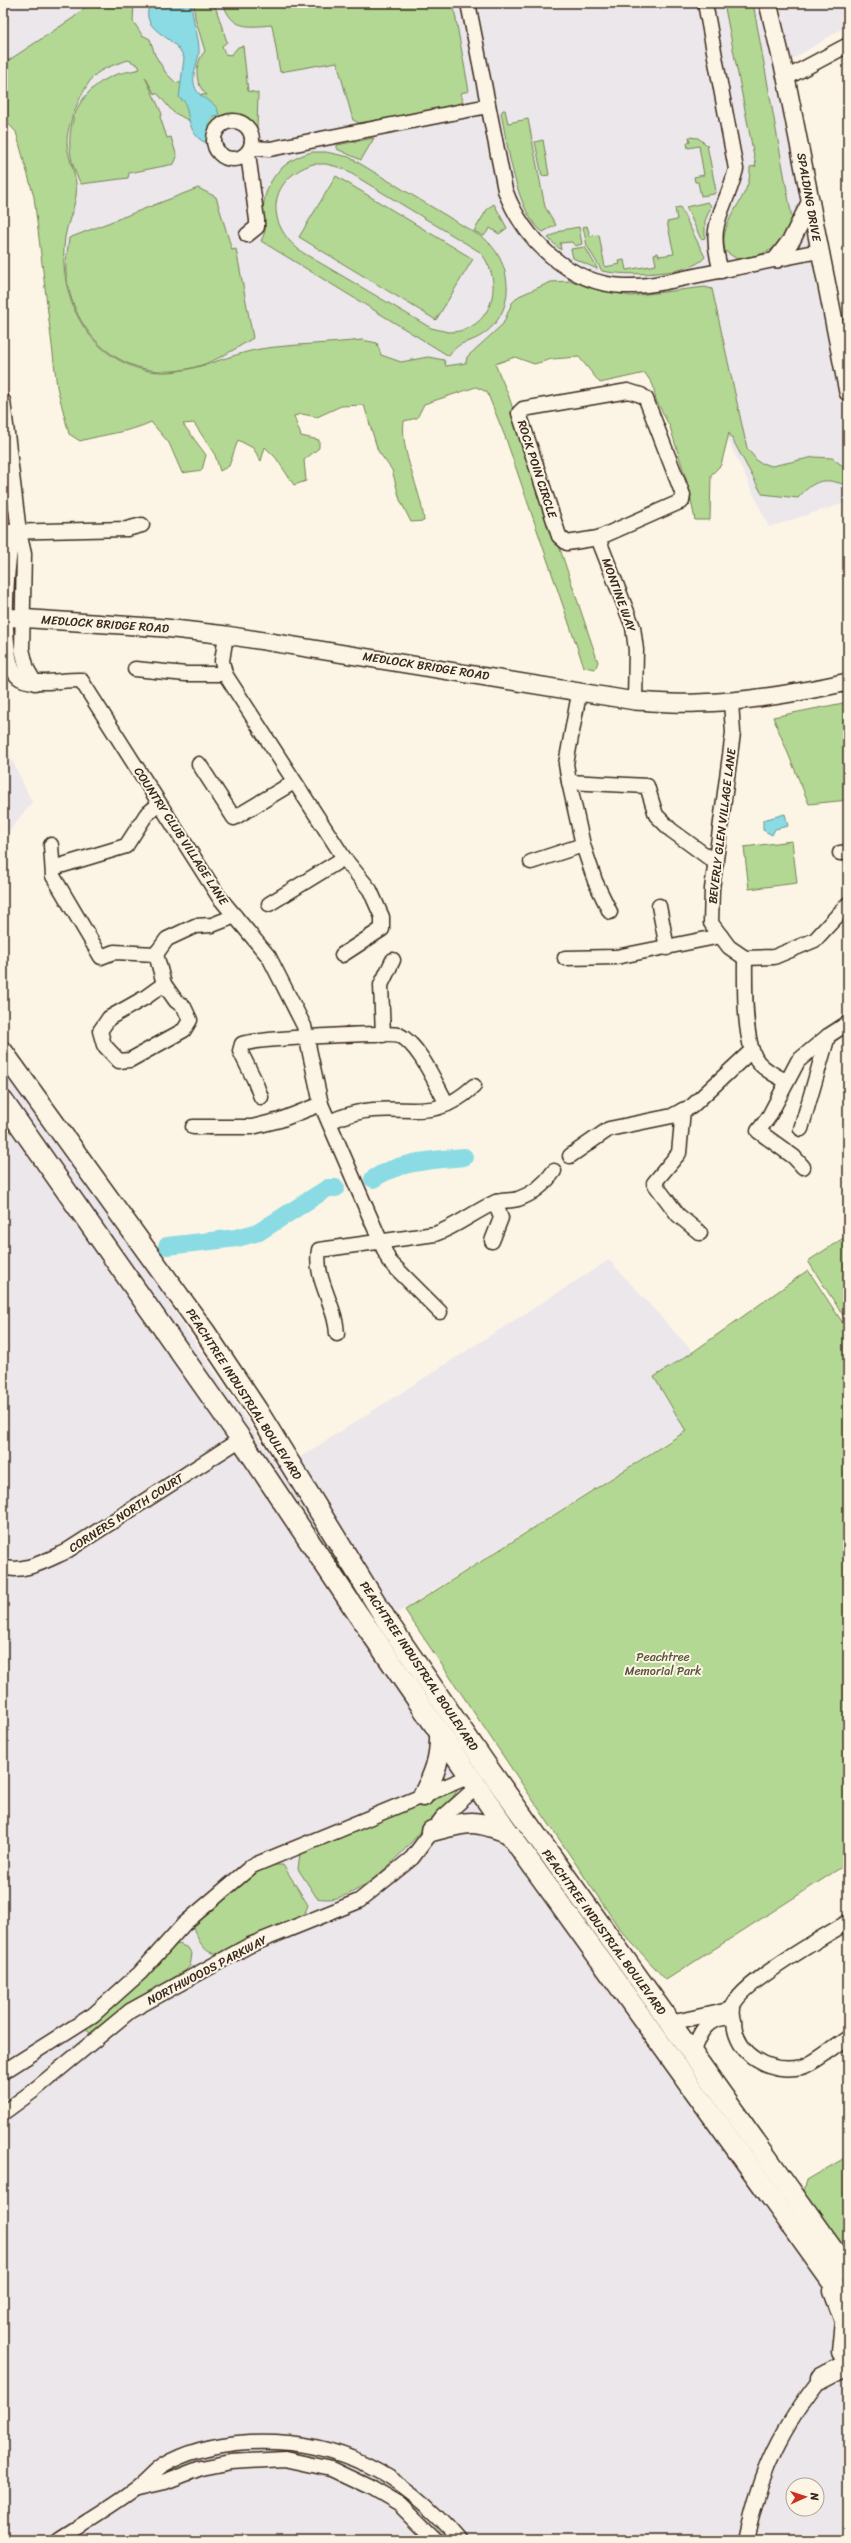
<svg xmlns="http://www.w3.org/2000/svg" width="851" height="2543" viewBox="0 0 851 2543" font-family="Sriracha,sans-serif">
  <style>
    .built { fill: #ebe7eb; fill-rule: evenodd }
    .green { fill: #b3d893; stroke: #778158; fill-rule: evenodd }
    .water { fill: #8adbe3; stroke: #6a9494 }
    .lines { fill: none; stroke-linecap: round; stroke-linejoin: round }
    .river { stroke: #8adbe3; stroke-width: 18 }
    .minor-casing { stroke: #3b2a1e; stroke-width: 17 }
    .major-casing { stroke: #3b2a1e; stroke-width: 20 }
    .highway-casing { stroke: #3b2a1e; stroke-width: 23 }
    .minor { stroke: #fcf5e5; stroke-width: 14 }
    .major { stroke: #fcf5e5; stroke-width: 17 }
    .highway { stroke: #fcf5e5; stroke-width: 20 }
    .labels { text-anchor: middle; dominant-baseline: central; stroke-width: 4; stroke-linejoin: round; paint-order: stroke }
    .street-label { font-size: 12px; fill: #3b2a1e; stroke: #fcf5e5 }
    .park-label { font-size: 12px; fill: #59563b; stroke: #fcf5e5 }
  </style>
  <rect width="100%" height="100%" fill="#fcf5e5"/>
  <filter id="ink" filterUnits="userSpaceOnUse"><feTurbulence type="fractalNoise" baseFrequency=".025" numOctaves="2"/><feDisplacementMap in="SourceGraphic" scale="8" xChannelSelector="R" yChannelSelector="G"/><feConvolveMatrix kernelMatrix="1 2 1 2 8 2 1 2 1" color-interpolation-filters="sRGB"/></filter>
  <g filter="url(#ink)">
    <g class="built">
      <path d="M 3,3 L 848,3 L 848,25 L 783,65 L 848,394 L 848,502 L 769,527 L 704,388 L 680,314 L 465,367 L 140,389 L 70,318 L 40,109 L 3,121 Z"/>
      <path d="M 3,741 L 32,802 L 3,839 Z"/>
      <path d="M 3,1063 L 98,1197 L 280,1470 L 609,1260 L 693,1352 L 654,1377 L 686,1430 L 366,1633 L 848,2286 L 848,2540 L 3,2540 ZM 793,2485 L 817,2485 L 817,2509 L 793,2509 Z"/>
    </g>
    <g class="green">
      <path d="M 90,3 L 134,3 L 133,21 L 142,35 L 150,39 L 155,55 L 166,73 L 176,83 L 191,82 L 195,94 L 207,95 C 194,84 194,64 205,51 L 195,18 L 194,3 L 214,3 L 227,42 L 222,46 L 225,54 L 231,55 L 238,47 L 243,46 L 248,91 L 258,93 L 257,129 L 238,118 L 227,118 L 215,126 L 199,126 L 173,112 L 158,94 L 154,93 L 145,77 L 162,114 L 160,117 L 167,138 L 171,137 L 177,157 L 174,164 L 129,173 L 128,178 L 81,184 C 60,148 68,98 108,78 C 119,72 130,72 140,69 L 138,65 L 128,60 C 117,64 101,68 93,77 C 82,90 66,126 67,143 C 68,161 79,179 76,196 C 74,210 67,223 65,237 C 58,288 79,344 129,365 C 174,385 216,357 260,349 C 294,344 328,344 362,340 L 377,343 L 381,355 L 401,362 L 428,357 L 444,360 L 446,366 L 466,363 L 467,357 L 503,324 L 512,303 L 519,296 L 551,282 L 571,281 L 598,290 L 631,296 L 705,287 L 712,289 L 747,448 L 758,462 L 772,466 L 814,457 L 832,458 L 847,469 L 848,486 C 824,477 815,479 798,498 L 762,494 L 729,433 L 721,465 L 711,475 L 710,520 L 695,520 L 688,485 L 670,427 L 656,400 L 653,385 L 645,373 L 600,383 L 579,357 L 552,359 L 534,364 L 515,357 L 495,364 L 508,394 L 598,662 L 595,669 L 584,667 L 506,439 L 487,392 L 476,387 L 424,404 L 417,418 L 404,421 C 400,454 421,488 424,521 L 411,522 L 400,500 L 392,470 L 378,451 L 364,405 L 341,406 L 317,417 L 302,414 L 294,416 L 301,436 L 319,440 L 319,448 L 304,460 L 306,481 L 294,485 L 276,458 L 265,447 L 261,461 L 253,448 L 238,440 L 229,466 L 220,471 L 215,455 L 194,423 L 183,424 L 206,455 L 202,470 L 182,473 L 169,443 L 151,422 C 131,432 104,434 80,441 L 69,434 L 57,387 L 34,197 L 16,132 L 3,118 L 3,64 L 73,18 Z"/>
      <path d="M 223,3 L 453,3 L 469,91 L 461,93 L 464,106 L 359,123 L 353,120 L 337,62 L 280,72 L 272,25 C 247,27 232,30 223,3 Z"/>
      <path d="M 724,3 L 753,3 L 792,218 C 783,250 768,254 737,259 L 725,251 C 717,218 752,200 750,167 L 756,166 Z"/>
      <path d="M 503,110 L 505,110 L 508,123 L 528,119 L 545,207 L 556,225 L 543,232 C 517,216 507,142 501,113 Z"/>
      <path d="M 689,137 L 698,138 L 707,145 L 716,191 L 714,194 L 701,196 L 698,182 L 695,182 L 694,177 L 704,175 L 699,146 L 688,148 L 687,143 L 690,142 Z"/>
      <path d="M 374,138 L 361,160 L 337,149 L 337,145 Z"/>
      <path d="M 543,140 L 549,175 L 542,176 L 535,142 Z"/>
      <path d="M 312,152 L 326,152 L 349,157 L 485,239 C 513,264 517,312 482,335 C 467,345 460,339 449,356 L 261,241 C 269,225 263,227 263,212 C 264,180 283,160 312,152 ZM 313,164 L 326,164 L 342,168 L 480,252 C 506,282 492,332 449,332 C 443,331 436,329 431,328 L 305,254 C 265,228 265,180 313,164 Z"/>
      <path d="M 336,176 L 473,259 L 436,320 L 299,237 Z"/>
      <path d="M 198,188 L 216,197 L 232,250 L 236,249 L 253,338 C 232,351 212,364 187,369 C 123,382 72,335 66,272 C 65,261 68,249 69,238 Z"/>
      <path d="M 708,202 L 711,206 L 705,221 L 705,238 L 701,239 L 686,207 Z"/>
      <path d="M 494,204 L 507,228 L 499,234 L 490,228 L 484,236 L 474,231 L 488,208 Z"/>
      <path d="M 680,207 L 705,257 C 691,276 624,276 602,271 L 587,246 L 583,227 L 587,226 L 590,236 L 599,235 L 605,267 L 620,264 L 619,261 L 624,260 L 626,270 L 656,265 L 654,254 L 658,253 L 659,256 L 674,254 L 667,222 L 677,220 L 675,208 Z"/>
      <path d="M 579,227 L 582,244 L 575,246 L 572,242 L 560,243 L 561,250 L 548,238 L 562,230 Z"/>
      <path d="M 585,247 L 597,268 L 597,269 L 573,258 L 571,249 Z"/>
      <path d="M 848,702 L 848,800 L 809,804 L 773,717 Z"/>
      <path d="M 792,841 L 797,883 L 749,889 L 744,847 Z"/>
      <path d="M 848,1235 L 848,1323 L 808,1261 Z"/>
      <path d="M 808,1270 L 848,1331 L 848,1863 L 666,1980 L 621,1931 L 405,1610 L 686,1431 L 654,1377 L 693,1352 Z"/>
      <path d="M 456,1788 L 457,1791 L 453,1797 C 421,1826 367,1909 317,1898 L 298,1869 L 300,1853 Z"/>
      <path d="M 270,1865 L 283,1865 L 308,1905 L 303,1918 L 220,1954 C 203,1954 200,1942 193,1928 L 194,1922 L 250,1875 Z"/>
      <path d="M 179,1944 L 188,1948 L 192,1954 L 190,1966 L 186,1970 L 128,2006 L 99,2031 L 91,2034 L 84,2028 L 171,1946 Z"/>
      <path d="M 848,2156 L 848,2254 L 804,2191 L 807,2180 Z"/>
    </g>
    <g class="water">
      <path d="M 150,3 L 192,3 C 191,20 200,38 199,52 C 198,65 189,77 197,91 C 204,102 217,100 219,115 L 213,116 L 209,124 L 208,141 L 204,142 C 189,134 189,117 185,102 L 179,98 L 184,58 C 176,34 138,33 150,3 Z"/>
      <path d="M 785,814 L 788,826 L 775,829 L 772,835 L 763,830 L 763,820 Z"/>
    </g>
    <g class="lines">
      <g class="river">
        <path d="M 373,1179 C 399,1161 433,1160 464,1157"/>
        <path d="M 167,1246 L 237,1238 L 259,1232 L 328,1188 L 336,1188"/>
      </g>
      <defs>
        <g id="minor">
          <path d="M 468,3 L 505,190 C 523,239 569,284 624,286 C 649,287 675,280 699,275 C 739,267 779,259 819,251"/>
          <path d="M 705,3 L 736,169 C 725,213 706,221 721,271"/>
          <path d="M 786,78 L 848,45"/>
          <circle cx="233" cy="140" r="19"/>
          <path d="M 252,148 L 270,149 L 488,106"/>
          <path d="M 247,235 L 257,227 L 257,220 L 248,154"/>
          <path d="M 628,391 L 641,395 L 646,399 L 683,495 L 682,501 L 598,538 L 567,543 L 559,536 L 519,413 L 523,409 Z"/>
          <path d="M 3,401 L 19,532 L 24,554 L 22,649 L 27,669 L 35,683"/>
          <path d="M 3,532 L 127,529 L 142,525"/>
          <path d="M 19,532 C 16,538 12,545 10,552 C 6,575 0,663 18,677 C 30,687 64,679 81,680 L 219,897 L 269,957 L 304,1026 L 321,1104 L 389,1261 L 440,1312"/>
          <path d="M 598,538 L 633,627 L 636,650 L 635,701"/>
          <path d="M 226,635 L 222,661 L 225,674 L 344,858 L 370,890 L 382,917 L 382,929 L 342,955"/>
          <path d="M 135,669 L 186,674 L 225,674"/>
          <path d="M 579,694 L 566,764 L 569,782 L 583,845 L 595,881 L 610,912"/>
          <path d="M 731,701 L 733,733 L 712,889 L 711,923 L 729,947 L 745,958 L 774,957 L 815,940 L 848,904"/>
          <path d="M 199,764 L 234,818 L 294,782"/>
          <path d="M 569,782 L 647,786 L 656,815 L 671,830 L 716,863"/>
          <path d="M 51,845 L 53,876 L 101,957 L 114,952 L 156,954 L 167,939 L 195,926 L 212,925 L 235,916"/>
          <path d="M 840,853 L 848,852"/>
          <path d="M 531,862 L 583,845"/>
          <path d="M 53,868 L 126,846 L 146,815 L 159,804"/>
          <path d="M 269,904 L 344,858"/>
          <path d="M 659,906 L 667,948"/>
          <path d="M 156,954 L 164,984"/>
          <path d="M 565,958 L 616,957 L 721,936"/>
          <path d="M 745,958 C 745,981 743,1044 758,1062 C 765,1070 776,1076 786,1081"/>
          <path d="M 164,984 L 176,1001 L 184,1007 L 190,1020 L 184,1030 L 130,1060 L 119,1061 L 104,1045 L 100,1031 L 109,1018 L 146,997 Z"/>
          <path d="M 383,1035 L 381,985 L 393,960"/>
          <path d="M 261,1097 L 254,1079 L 240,1051 L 242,1044 C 255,1039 390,1031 399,1035 C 420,1045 436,1085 447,1104"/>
          <path d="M 329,1122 C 343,1116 357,1111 373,1110 C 416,1107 437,1120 474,1086"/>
          <path d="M 193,1127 L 252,1127 L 280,1120 L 321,1104"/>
          <path d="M 801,1129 L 828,1036"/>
          <path d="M 570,1156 L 609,1129 L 672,1116 L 683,1110"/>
          <path d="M 803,1167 L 794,1157 L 758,1131 L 768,1118 L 798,1061 L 828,1036 L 848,1023"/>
          <path d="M 700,1233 L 678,1215 L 654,1183 L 679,1153 L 683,1110 L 691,1107 L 751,1051"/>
          <path d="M 492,1241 L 501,1218 L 496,1202"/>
          <path d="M 337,1334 C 336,1304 314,1280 319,1250 L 435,1234 C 458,1226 475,1211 496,1202 C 503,1200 511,1201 518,1199 C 533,1194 545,1184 554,1171"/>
          <path d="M 3,1567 C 23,1574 47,1560 65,1552 L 241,1439"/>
          <path d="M 848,1922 C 825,1936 741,1983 733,2006 C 732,2010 733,2017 734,2021 C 735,2055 770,2074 802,2067 C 814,2064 836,2045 848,2038"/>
          <path d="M 670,2023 L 733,2009"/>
          <path d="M 692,2054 C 698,2037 704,2019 725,2018"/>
          <path d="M 3,2072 L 93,2015 L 140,1973 L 184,1924 L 252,1866 L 461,1780"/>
          <path d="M 3,2113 L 33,2091 L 130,2011 L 250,1945 L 359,1901 L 412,1858 L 443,1817 L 470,1793"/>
          <path d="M 139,2488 L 165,2482 L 201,2468 L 231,2462 L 285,2459 L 331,2469 L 371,2488 L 400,2505 L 435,2540"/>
          <path d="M 58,2540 C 84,2523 112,2507 137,2488 C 146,2482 153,2472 162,2466 C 188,2450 219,2444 249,2442 C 337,2438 403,2473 459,2540"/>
          <path d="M 746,2540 C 761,2469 781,2428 826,2372"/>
        </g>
        <g id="major">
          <path d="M 768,3 L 786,78 L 848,392"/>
          <path d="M 777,259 L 792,239 L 810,203"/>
          <path d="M 3,617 L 165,628 L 226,635 L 635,701 C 656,702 676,704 697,703 C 748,702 798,693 848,682"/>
        </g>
        <g id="highway">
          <path d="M 3,1052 L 205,1332 L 257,1410 L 387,1621 L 491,1772 L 848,2271"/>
          <path d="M 3,1101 L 241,1439 L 358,1614 L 509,1833 L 848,2304"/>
          <path d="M 423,1796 C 434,1775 441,1758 440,1733"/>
          <path d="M 432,1831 C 469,1821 474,1819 509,1833"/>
          <path d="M 834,2291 L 845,2321 L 842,2352"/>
          <path d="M 821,2378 L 848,2364"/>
        </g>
      </defs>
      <use href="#minor" class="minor-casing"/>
      <use href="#major" class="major-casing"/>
      <use href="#highway" class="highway-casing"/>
      <use href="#minor" class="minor"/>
      <use href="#major" class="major"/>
      <use href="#highway" class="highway"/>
    </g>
  </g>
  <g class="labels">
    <g class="street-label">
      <text transform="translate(809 197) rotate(80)">SPALDING DRIVE</text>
      <text transform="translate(537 469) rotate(72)">ROCK POIN CIRCLE</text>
      <text transform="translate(619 595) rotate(70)">MONTINE WAY</text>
      <text transform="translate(105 624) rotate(4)">MEDLOCK BRIDGE ROAD</text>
      <text transform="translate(426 666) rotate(9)">MEDLOCK BRIDGE ROAD</text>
      <text transform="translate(722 826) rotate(-83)">BEVERLY GLEN VILLAGE LANE</text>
      <text transform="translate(181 836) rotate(57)">COUNTRY CLUB VILLAGE LANE</text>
      <text transform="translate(244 1394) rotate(57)">PEACHTREE INDUSTRIAL BOULEVARD</text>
      <text transform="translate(126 1513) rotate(-33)">CORNERS NORTH COURT</text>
      <text transform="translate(419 1666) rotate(56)">PEACHTREE INDUSTRIAL BOULEVARD</text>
      <text transform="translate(604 1932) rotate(54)">PEACHTREE INDUSTRIAL BOULEVARD</text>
      <text transform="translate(207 1970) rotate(-28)">NORTHWOODS PARKWAY</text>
    </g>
    <g class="park-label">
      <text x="663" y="1657">Peachtree<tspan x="663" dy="14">Memorial Park</tspan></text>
    </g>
  </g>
  <rect width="851" height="2543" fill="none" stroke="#fcf5e5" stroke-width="16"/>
  <rect x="8" y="8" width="835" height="2527" fill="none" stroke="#3b2a1e" stroke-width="1.5" filter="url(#ink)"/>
  <g transform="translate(805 2497) rotate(87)"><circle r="19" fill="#fcf5e5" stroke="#afa495"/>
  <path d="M0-3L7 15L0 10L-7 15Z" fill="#c8321e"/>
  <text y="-6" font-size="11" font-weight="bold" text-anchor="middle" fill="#3b2a1e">N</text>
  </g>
</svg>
